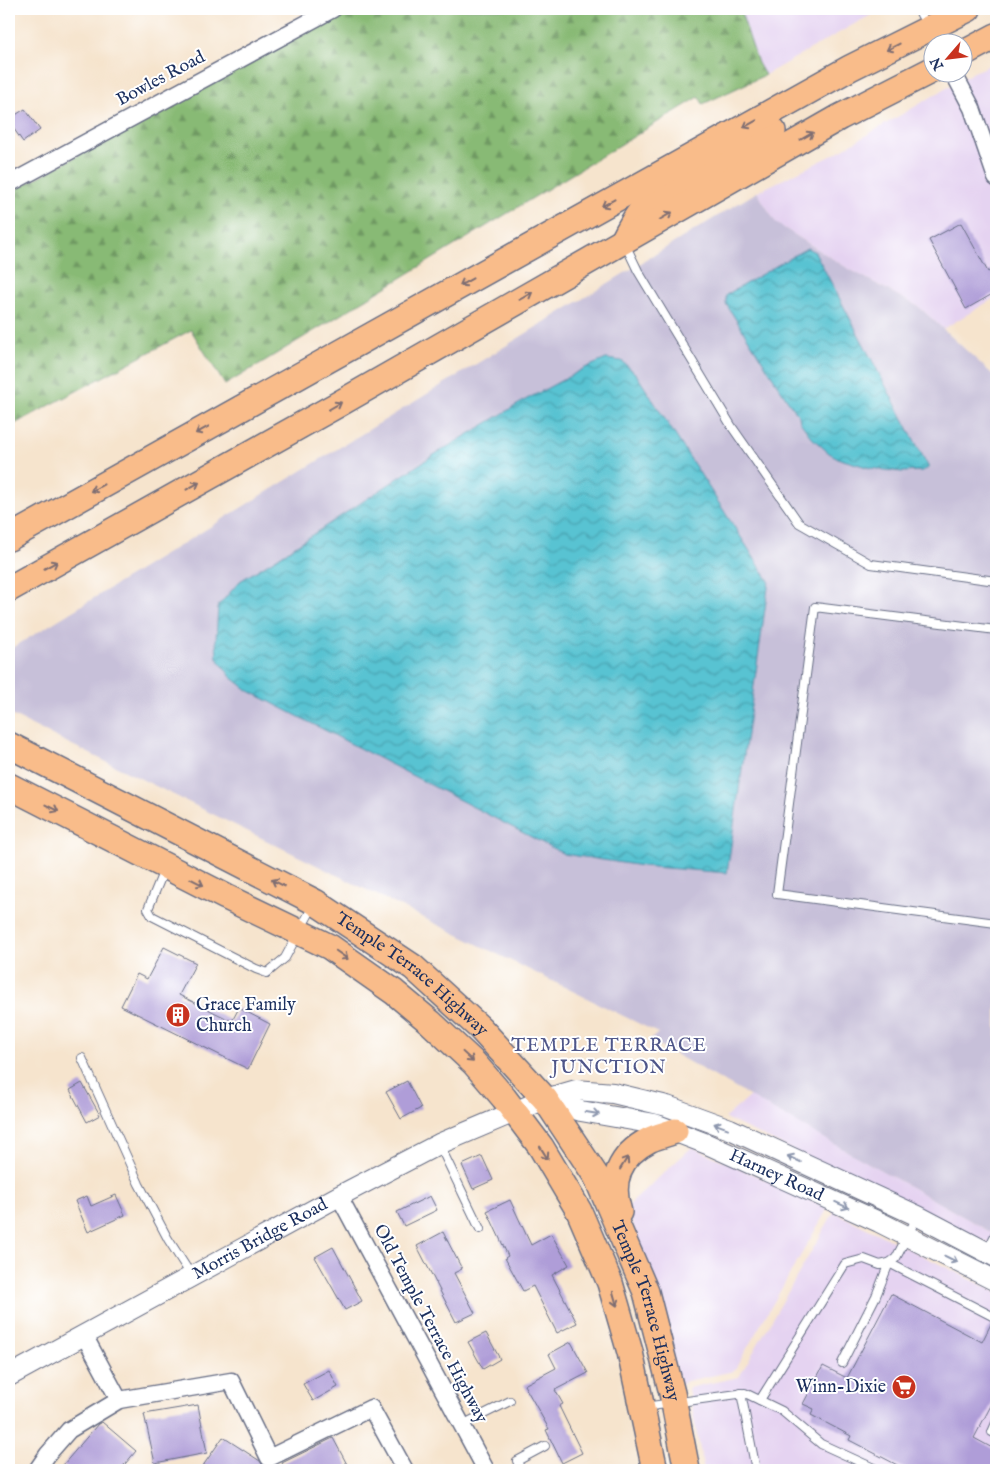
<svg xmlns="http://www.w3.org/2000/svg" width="1005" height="1479" viewBox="0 0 1005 1479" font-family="'IM FELL English',serif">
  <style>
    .built { fill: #e5d3f1 }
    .industrial { fill: #c7c0d9 }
    .forest { fill: url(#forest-firs); stroke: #527469 }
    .water { fill: url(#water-waves); stroke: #3a7998 }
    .building { fill: #af9dd8 }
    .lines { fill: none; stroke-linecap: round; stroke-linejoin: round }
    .service-casing { stroke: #686e85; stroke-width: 10 }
    .minor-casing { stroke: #686e85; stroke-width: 19 }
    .tertiary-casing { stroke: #686e85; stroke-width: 22 }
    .primary-casing { stroke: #686e85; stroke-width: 28 }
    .service { stroke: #fff; stroke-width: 8 }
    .minor { stroke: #fff; stroke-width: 16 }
    .tertiary { stroke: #fff; stroke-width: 20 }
    .primary { stroke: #f9bc8a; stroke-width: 25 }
    .oneway { stroke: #7f6e72 }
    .oneway2 { stroke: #8d97ae }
    .labels { text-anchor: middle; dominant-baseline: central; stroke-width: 4; stroke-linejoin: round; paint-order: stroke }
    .street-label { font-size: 18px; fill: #1b2f5e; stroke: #fff }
    .poi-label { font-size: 18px; fill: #1b2f5e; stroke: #fff; text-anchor: start }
    .neighbourhood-label { font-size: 19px; letter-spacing: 1px; fill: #4f5689; stroke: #fff }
  </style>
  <defs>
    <pattern id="forest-firs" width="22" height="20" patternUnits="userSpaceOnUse" patternTransform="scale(1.25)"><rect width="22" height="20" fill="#88ba74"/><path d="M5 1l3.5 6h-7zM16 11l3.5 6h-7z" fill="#6e9862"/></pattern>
    <pattern id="water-waves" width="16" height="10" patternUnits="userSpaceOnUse" patternTransform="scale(1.25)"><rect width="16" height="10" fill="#58c3d2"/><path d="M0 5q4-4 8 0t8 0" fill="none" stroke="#489fae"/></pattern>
  </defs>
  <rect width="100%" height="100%" fill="#fff"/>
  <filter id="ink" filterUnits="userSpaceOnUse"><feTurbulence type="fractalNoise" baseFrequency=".02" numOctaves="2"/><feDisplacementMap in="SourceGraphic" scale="10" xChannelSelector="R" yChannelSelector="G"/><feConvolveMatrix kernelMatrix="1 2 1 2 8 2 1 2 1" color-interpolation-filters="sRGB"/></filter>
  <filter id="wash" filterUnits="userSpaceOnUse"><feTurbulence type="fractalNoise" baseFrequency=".0096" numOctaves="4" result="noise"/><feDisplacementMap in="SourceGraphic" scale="20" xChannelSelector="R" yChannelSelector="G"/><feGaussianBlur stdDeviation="1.12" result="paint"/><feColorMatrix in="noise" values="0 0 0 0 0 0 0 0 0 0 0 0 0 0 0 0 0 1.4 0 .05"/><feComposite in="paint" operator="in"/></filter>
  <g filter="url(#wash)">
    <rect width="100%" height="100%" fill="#f6e4cd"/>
    <g class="built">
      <path d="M 740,9 L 883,9 L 858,22 L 765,75 L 758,63 Z"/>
      <path d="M 996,62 L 996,297 L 943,329 L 919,307 L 847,268 L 776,223 L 757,192 L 831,156 L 974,72 Z"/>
      <path d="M 750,1096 L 996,1235 L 996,1247 L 725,1118 Z"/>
      <path d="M 692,1147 L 828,1208 L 734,1371 L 687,1381 L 683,1383 L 681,1387 L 657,1296 L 627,1207 Z"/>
      <path d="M 834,1212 L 996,1292 L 996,1470 L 704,1470 L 688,1388 L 739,1377 Z"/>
    </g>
    <path class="industrial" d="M 757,192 L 776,223 L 847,268 L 919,307 L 992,374 L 996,374 L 996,1235 L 650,1040 L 658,1033 L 9,714 L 9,650 Z"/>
    <path class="forest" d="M 349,9 L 740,9 L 758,63 L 765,75 L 703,104 L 699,97 L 225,385 L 191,330 L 9,427 L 9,193 Z"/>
    <g class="water">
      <path d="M 807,248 L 815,252 L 929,468 L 922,471 L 902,472 L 870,468 L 840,459 L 829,453 L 811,437 L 800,422 L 799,416 L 788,401 L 726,304 L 726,295 Z"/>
      <path d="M 606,359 L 622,361 L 636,374 L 769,581 L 727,873 L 642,866 L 564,854 L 249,691 L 231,677 L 217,658 L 216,640 L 218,606 L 240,581 L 280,556 L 432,456 L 527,399 L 585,368 Z"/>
    </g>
    <g id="blocks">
      <g class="building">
        <path d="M 25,109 L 40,130 L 23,142 L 9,122 L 9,119 Z"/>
        <path d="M 961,223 L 988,272 L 996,267 L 996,292 L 966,309 L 929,240 Z"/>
        <path d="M 164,947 L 196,963 L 179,995 L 232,1021 L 239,1008 L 270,1024 L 248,1069 L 121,1006 L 137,974 L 147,979 Z"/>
        <path d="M 407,1081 L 421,1108 L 401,1119 L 386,1092 Z"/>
        <path d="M 82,1083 L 100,1115 L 87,1122 L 70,1090 Z"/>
        <path d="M 482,1156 L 493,1180 L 473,1189 L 462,1165 Z"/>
        <path d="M 116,1195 L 125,1215 L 88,1232 L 75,1201 L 87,1196 L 91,1206 Z"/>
        <path d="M 430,1196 L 437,1210 L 404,1226 L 397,1212 Z"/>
        <path d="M 510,1200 L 531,1245 L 551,1234 L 569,1265 L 552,1275 L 577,1323 L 557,1333 L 533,1286 L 523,1291 L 505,1258 L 508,1256 L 487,1211 Z"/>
        <path d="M 443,1232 L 462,1269 L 454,1273 L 475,1313 L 456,1322 L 417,1246 Z"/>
        <path d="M 333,1247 L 362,1301 L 345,1310 L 315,1257 Z"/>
        <path d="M 891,1294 L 982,1342 L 992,1322 L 996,1324 L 996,1396 L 974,1438 L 996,1450 L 996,1470 L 907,1470 L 849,1440 L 851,1436 L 811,1415 L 814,1409 L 803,1404 L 823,1366 L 847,1378 Z"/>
        <path d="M 486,1333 L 500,1359 L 483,1369 L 468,1342 Z"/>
        <path d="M 571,1342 L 588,1373 L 555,1390 L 563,1404 L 559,1406 L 582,1453 L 562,1463 L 546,1430 L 549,1429 L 524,1385 L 556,1368 L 549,1354 Z"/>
        <path d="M 329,1370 L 338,1387 L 313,1401 L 303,1384 Z"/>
        <path d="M 198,1405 L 207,1453 L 155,1463 L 144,1414 Z"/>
        <path d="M 102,1422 L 136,1451 L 120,1470 L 70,1470 L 63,1465 L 98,1424 Z"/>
        <path d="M 223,1437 L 260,1461 L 263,1466 L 272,1470 L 200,1470 Z"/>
        <path d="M 333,1438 L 350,1470 L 286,1470 L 282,1463 Z"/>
      </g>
    </g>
  </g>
  <g filter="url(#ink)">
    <use href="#blocks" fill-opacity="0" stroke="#686e85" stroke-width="1"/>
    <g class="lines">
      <defs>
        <g id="service">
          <path d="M 918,9 L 928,27"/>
          <path d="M 625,244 L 638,271 L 732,427 L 799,523 L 871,564 L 996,581"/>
          <path d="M 996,630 L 815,607 L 777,894 L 996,923"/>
          <path d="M 164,870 L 148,909 L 152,916 L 256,969 L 267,973 L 285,958 L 313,906"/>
          <path d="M 82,1058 L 139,1184 L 168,1239 L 191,1275"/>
          <path d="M 439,1144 L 480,1229"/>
          <path d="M 987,1252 L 996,1233"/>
          <path d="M 842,1363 L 876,1296 L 889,1263 L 996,1318"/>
          <path d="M 741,1393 L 756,1470"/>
          <path d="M 760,1400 L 845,1264 L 864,1259 L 880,1265 L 889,1263 L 896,1258 L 917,1217"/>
          <path d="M 644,1407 L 745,1393 L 782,1411 L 821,1444 L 878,1470"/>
          <path d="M 996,1423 L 992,1432 L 996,1434"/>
          <path d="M 462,1425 L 510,1401"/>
          <path d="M 521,1470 L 517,1461 L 545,1446"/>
        </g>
        <g id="minor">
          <path d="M 953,72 L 972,108 L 996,178"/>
          <path d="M 9,184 L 333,9"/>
          <path d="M 339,1196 L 486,1470"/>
          <path d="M 84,1335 L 119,1400"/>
          <path d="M 37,1470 L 48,1454 L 69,1430 L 119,1400 L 231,1381 L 269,1458 L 371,1408 L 405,1470"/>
        </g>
        <g id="tertiary">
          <path id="s1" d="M 545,1099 L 581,1111 L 655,1124 L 707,1144 L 879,1222 L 996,1281"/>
          <path id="s2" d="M 9,1376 L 339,1196 L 439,1144 L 545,1099 L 576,1090 L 613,1093 L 667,1106 L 730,1129 L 918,1216 L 996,1257"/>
        </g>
        <g id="primary">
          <path d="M 962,54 L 996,36"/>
          <path d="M 624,239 C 633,221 640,209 656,197 L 773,131"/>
          <path d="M 9,538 L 850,68 L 968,9"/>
          <path d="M 9,589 L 337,405 L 840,117 L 932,70"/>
          <path id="s3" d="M 9,745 L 315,902 L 413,967 L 480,1028 L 545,1099 L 596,1176 L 646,1292 L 672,1393 L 687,1470"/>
          <path d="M 9,786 L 226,897 L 330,947 L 394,992 L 430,1022 L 474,1063 L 504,1098 L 541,1147 L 579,1211 L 610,1283 L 630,1352 L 655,1470"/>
          <path d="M 619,1212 C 609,1181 620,1155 649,1140 C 657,1136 667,1134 675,1131"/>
        </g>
      </defs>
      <use href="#service" class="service-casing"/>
      <use href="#minor" class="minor-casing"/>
      <use href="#tertiary" class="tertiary-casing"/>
      <use href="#primary" class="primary-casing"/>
      <use href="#service" class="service"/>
      <use href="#minor" class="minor"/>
      <use href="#tertiary" class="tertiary"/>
      <use href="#primary" class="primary"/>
    </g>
    <defs><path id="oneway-shaft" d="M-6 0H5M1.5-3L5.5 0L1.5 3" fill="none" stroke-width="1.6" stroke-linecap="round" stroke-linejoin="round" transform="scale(1.25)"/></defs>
    <g class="oneway">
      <use href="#oneway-shaft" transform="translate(893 47) rotate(153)"/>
      <use href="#oneway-shaft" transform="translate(750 124) rotate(151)"/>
      <use href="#oneway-shaft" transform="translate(807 136) rotate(-30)"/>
      <use href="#oneway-shaft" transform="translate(608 203) rotate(151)"/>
      <use href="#oneway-shaft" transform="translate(666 216) rotate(-30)"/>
      <use href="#oneway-shaft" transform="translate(466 282) rotate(151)"/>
      <use href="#oneway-shaft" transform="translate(526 296) rotate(-30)"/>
      <use href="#oneway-shaft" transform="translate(335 406) rotate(-30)"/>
      <use href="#oneway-shaft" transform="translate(202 430) rotate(151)"/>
      <use href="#oneway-shaft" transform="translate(193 486) rotate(-29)"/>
      <use href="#oneway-shaft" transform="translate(97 488) rotate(151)"/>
      <use href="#oneway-shaft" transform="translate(51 565) rotate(-29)"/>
      <use href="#oneway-shaft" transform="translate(52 808) rotate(27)"/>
      <use href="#oneway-shaft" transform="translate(197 882) rotate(27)"/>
      <use href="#oneway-shaft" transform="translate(278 883) rotate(-153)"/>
      <use href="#oneway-shaft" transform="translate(342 955) rotate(35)"/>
      <use href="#oneway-shaft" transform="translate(468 1057) rotate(43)"/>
      <use href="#oneway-shaft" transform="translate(544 1153) rotate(58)"/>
      <use href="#oneway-shaft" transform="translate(624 1163) rotate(-58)"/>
      <use href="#oneway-shaft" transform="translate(615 1299) rotate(74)"/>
    </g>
    <g class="oneway2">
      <use href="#oneway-shaft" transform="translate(592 1113) rotate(9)"/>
      <use href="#oneway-shaft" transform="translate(721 1126) rotate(-160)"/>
      <use href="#oneway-shaft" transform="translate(794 1159) rotate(-155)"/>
      <use href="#oneway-shaft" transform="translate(842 1205) rotate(24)"/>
      <use href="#oneway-shaft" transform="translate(951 1259) rotate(26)"/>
    </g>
  </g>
  <defs>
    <symbol id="building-disc" viewBox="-11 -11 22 22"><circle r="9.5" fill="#c8321e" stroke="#fff"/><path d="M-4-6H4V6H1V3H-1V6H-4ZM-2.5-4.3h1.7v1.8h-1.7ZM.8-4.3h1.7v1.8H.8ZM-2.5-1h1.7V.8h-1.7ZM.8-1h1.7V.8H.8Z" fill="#fff"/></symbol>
    <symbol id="supermarket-disc" viewBox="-11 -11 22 22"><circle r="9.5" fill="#c8321e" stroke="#fff"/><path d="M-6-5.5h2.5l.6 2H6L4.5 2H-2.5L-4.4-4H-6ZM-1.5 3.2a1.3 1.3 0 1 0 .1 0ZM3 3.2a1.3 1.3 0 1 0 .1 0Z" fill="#fff"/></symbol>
  </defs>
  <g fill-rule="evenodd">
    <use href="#building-disc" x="164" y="1001" width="28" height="28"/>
    <use href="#supermarket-disc" x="890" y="1373" width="28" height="28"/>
  </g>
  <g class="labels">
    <g class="street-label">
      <text transform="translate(161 79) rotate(-28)">Bowles Road</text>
      <text stroke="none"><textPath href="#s3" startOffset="465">Temple Terrace Highway</textPath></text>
      <text stroke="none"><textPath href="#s1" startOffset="245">Harney Road</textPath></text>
      <text stroke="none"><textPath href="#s2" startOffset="286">Morris Bridge Road</textPath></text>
      <text stroke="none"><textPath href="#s3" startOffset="885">Temple Terrace Highway</textPath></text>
      <text transform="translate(430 1324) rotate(62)">Old Temple Terrace Highway</text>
    </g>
    <g class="poi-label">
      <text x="196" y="1005">Grace Family<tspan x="196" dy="21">Church</tspan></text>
      <text x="886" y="1387" text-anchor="end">Winn-Dixie</text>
    </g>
    <g class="neighbourhood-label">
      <text x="609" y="1046">TEMPLE TERRACE<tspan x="609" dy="22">JUNCTION</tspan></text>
    </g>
  </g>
  <rect width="1005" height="1479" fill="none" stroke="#fff" stroke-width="30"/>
  <g transform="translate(948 58) rotate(242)"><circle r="24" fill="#ffffff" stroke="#a4acbf"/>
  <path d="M0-4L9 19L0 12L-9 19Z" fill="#c8321e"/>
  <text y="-8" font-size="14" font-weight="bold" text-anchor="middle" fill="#1b2f5e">N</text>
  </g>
</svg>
